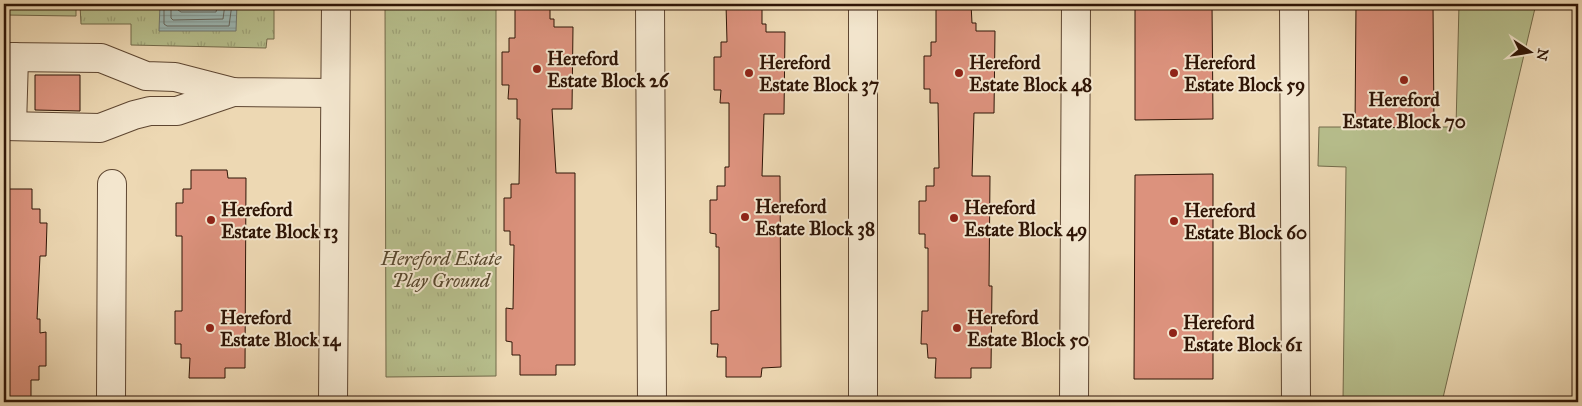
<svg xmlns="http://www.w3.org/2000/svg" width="1582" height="406" viewBox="0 0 1582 406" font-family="'IM FELL Great Primer',serif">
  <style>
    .grass { fill: #b7bf8d; stroke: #736a4a }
    .park { fill: url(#park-tufts); stroke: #736a4a }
    .water { fill: url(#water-rules); stroke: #70776f }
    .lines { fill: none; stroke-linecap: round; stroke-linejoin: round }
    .shore { stroke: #65665e; stroke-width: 1 }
    .building { fill: #dc927d; stroke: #2f1506 }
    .minor-casing { stroke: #5e4631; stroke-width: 30 }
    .minor { stroke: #f3e6ce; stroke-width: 28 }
    .poi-dot { fill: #8f2418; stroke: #f3e6ce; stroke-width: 2 }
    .labels { text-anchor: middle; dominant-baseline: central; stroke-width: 4; stroke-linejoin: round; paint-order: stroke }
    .poi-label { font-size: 19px; font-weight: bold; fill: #2f1506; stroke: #f3e6ce; text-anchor: start }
    .park-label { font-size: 19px; font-style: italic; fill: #58482e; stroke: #f3e6ce }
  </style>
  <defs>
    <pattern id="park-tufts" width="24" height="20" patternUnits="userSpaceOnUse" patternTransform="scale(1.25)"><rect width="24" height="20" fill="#b7bf8d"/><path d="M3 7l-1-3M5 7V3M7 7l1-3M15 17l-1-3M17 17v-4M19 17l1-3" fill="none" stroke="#9ea378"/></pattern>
    <pattern id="water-rules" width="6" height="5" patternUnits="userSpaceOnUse" patternTransform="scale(1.25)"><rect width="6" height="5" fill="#9bb8b5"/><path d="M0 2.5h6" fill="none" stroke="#869d9a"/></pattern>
  </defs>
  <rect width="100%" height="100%" fill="#edd8b3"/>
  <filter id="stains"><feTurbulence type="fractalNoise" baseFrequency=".004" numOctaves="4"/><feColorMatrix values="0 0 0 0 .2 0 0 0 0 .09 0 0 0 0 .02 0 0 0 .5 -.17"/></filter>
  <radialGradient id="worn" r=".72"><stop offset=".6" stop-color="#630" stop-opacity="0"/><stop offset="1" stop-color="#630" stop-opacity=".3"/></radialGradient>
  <path class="grass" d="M 1459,4 L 1536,4 L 1442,402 L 1315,402 L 1315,400 L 1343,400 L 1346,167 L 1318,166 L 1319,127 L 1456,127 Z"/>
  <g class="park">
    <path d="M 4,4 L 274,4 L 274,39 L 267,39 L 266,48 L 131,45 L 131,24 L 81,24 L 80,5 L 76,6 L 76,16 L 4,15 Z"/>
    <path d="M 385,4 L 496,4 L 496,376 L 386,377 Z"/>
  </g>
  <path class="water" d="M 160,4 L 237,4 L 236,31 L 159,31 Z"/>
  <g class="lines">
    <g class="shore">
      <path d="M 164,4 L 164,24 L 167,26 L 229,26 L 232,4"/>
      <path d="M 171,4 L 171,18 L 173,20 L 223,19 L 225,4"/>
      <path d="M 178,4 L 178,10 L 181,12 L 216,12 L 218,4"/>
    </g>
  </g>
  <g class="building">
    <path d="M 515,4 L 550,4 L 550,19 L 554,19 L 554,27 L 573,27 L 572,109 L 552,109 L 556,173 L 575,173 L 575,365 L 556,365 L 556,375 L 520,375 L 520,355 L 512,355 L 512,342 L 506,341 L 506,308 L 513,309 L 514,245 L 510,245 L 510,231 L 504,231 L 504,198 L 511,198 L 511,184 L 519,184 L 520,119 L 517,119 L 517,99 L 508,99 L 509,85 L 502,85 L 502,52 L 509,52 L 509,38 L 515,38 Z"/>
    <path d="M 726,4 L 762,4 L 762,24 L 766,24 L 766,32 L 785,32 L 784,114 L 764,114 L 762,176 L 780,176 L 781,367 L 762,368 L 761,377 L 726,377 L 726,357 L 717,357 L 718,344 L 711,344 L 711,311 L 719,310 L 719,247 L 716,247 L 716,234 L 710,233 L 710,200 L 717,200 L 717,186 L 725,186 L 725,167 L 729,167 L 729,103 L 720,103 L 721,90 L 714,90 L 714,57 L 721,57 L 721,42 L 727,42 Z"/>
    <path d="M 936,4 L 971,4 L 972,23 L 976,23 L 976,31 L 995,31 L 994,113 L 974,113 L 972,176 L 990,176 L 989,286 L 992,286 L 991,368 L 971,368 L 971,378 L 935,378 L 936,358 L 928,358 L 927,344 L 921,344 L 922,311 L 928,311 L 928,248 L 925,248 L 925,234 L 919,234 L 919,201 L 926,201 L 926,186 L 934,186 L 934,168 L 939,168 L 938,103 L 930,103 L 930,89 L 924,89 L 924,56 L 931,56 L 931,42 L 936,42 Z"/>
    <path d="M 1135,4 L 1212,4 L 1213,119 L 1135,120 Z"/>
    <path d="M 1356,4 L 1433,4 L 1434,127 L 1355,128 Z"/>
    <path d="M 35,75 L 80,75 L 80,111 L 35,110 Z"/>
    <path d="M 191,170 L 227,170 L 228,178 L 246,178 L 245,368 L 225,368 L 225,378 L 189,378 L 190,358 L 181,358 L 181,344 L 175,344 L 175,311 L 182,311 L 182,236 L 176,236 L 176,203 L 183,203 L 183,189 L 191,189 Z"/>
    <path d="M 1213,174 L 1213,379 L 1134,379 L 1135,175 Z"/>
    <path d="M 4,189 L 32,189 L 32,209 L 40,209 L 40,223 L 47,223 L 46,256 L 40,256 L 37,319 L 40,319 L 40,333 L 46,332 L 46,366 L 39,366 L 39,380 L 31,380 L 31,399 L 4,399 Z"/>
  </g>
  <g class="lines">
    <defs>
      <g id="minor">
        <path d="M 650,4 L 652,402"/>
        <path d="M 1294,4 L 1296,402"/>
        <path d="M 4,57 L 101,58 L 146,76 L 175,77 L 233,92 L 335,93"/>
        <path d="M 4,126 L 100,128 L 134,115 L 150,111 L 177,111 L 233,92"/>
        <path d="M 12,126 L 14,57"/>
        <path d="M 111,402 L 112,184"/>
        <path d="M 333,402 L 336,4"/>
        <path d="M 863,402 L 863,4"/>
        <path d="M 1074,402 L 1076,4"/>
      </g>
    </defs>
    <use href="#minor" class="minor-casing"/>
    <use href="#minor" class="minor"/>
  </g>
  <g class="poi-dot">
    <circle cx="537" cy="69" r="5"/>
    <circle cx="749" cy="73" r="5"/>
    <circle cx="959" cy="73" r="5"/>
    <circle cx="1174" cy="73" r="5"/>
    <circle cx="1404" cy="80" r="5"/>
    <circle cx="745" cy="217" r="5"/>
    <circle cx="954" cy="218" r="5"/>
    <circle cx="211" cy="220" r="5"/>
    <circle cx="1174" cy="221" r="5"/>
    <circle cx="210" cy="328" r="5"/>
    <circle cx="957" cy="328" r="5"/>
    <circle cx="1173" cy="333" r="5"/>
  </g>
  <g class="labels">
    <g class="poi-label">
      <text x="547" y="58">Hereford<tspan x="547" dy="22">Estate Block 26</tspan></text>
      <text x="759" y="62">Hereford<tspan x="759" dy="22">Estate Block 37</tspan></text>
      <text x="969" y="62">Hereford<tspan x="969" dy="22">Estate Block 48</tspan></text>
      <text x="1184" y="62">Hereford<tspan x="1184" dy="22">Estate Block 59</tspan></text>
      <text x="1404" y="99" text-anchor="middle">Hereford<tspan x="1404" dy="22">Estate Block 70</tspan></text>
      <text x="755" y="206">Hereford<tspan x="755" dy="22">Estate Block 38</tspan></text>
      <text x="964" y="207">Hereford<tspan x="964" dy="22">Estate Block 49</tspan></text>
      <text x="221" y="209">Hereford<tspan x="221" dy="22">Estate Block 13</tspan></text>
      <text x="1184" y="210">Hereford<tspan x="1184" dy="22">Estate Block 60</tspan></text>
      <text x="220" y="317">Hereford<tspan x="220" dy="22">Estate Block 14</tspan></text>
      <text x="967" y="317">Hereford<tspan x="967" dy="22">Estate Block 50</tspan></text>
      <text x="1183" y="322">Hereford<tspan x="1183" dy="22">Estate Block 61</tspan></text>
    </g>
    <g class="park-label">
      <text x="441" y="258">Hereford Estate<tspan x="441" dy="22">Play Ground</tspan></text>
    </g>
  </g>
  <rect width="1582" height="406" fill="none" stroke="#edd8b3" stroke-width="20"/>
  <rect x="5" y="5" width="1572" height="396" fill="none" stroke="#2f1506" stroke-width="2.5"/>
  <rect x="10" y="10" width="1562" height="386" fill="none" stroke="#2f1506"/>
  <g transform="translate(1530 52) rotate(102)" stroke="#f3e6ce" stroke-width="4" paint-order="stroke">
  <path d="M0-4L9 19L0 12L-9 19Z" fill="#2f1506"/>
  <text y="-8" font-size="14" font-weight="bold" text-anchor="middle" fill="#2f1506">N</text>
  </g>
  <rect width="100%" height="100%" filter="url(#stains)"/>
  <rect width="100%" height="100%" fill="url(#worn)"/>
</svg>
